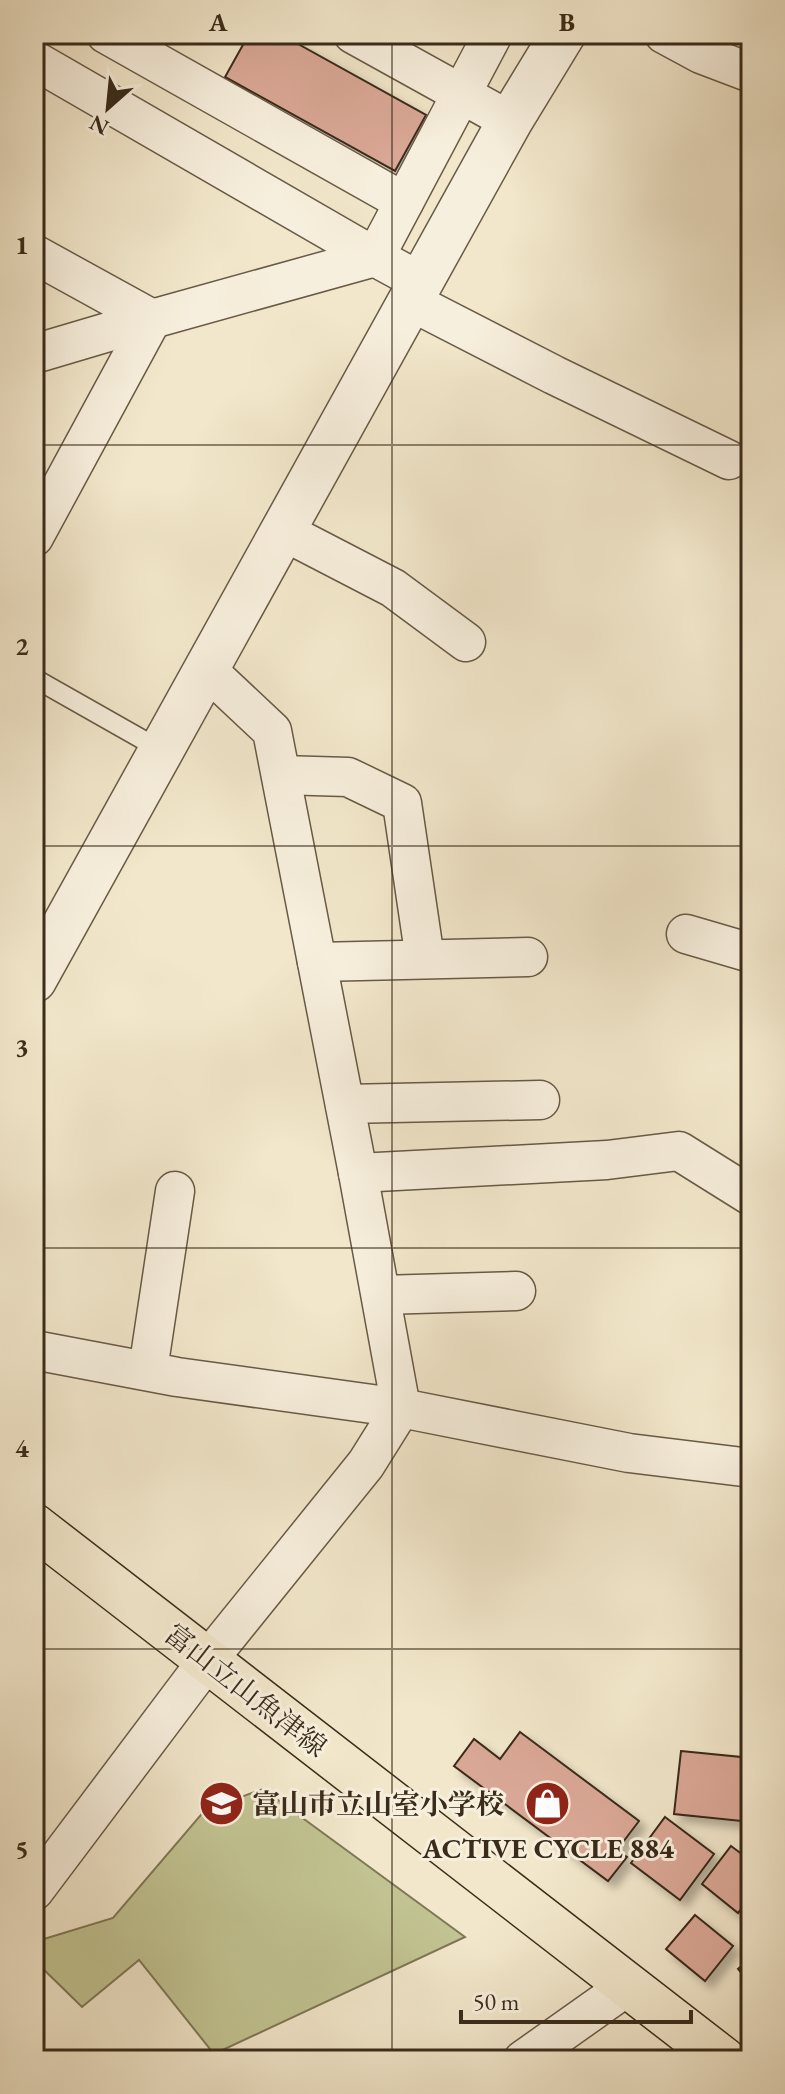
<svg xmlns="http://www.w3.org/2000/svg" width="785" height="2094" viewBox="0 0 785 2094" font-family="'EB Garamond','Noto Serif JP',serif">
  <style>
    .green { fill: #c2c392; stroke: #7e7756; stroke-width: 2 }
    .building { fill: #d9a795; stroke: #3a2b1a; stroke-width: 2; filter: url(#shadow) }
    .lines { fill: none; stroke-linecap: round; stroke-linejoin: round }
    .service-casing { stroke: #685a46; stroke-width: 21 }
    .minor-casing { stroke: #685a46; stroke-width: 41 }
    .tertiary-casing { stroke: #685a46; stroke-width: 47 }
    .primary-casing { stroke: #3a2b1a; stroke-width: 47 }
    .service { stroke: #f7efdd; stroke-width: 18 }
    .minor { stroke: #f7efdd; stroke-width: 38 }
    .tertiary { stroke: #f7efdd; stroke-width: 44 }
    .primary { stroke: #f2e7cb; stroke-width: 44 }
    .grid { fill: none; stroke: #3a2b1a; stroke-width: 2; stroke-opacity: 0.55 }
    .labels { text-anchor: middle; dominant-baseline: central; stroke-width: 6; stroke-linejoin: round; paint-order: stroke }
    .street-label { font-size: 28px; fill: #3a2b1a; stroke: #f7efdd }
    .poi-label { font-size: 28px; font-weight: bold; fill: #3a2b1a; stroke: #f7efdd; text-anchor: start }
    .neatline { fill: none; stroke: #3a2b1a; stroke-width: 3 }
    .grid-label { font-size: 26px; text-anchor: middle; font-weight: bold; fill: #3a2b1a }
  </style>
  <defs>
    <filter id="shadow"><feDropShadow dx="7" dy="7" stdDeviation="4" flood-color="#0004"/></filter>
  </defs>
  <rect width="100%" height="100%" fill="#f2e7cb"/>
  <filter id="stains"><feTurbulence type="fractalNoise" baseFrequency=".0025" numOctaves="4"/><feColorMatrix values="0 0 0 0 .2 0 0 0 0 .09 0 0 0 0 .02 0 0 0 .5 -.17"/></filter>
  <radialGradient id="worn" r=".72"><stop offset=".6" stop-color="#630" stop-opacity="0"/><stop offset="1" stop-color="#630" stop-opacity=".3"/></radialGradient>
  <path class="green" d="M 263,1789 L 465,1937 L 214,2054 L 139,1960 L 82,2007 L 34,1960 L 34,1942 L 113,1918 L 205,1810 Z"/>
  <g class="building">
    <path d="M 249,34 L 280,34 L 426,115 L 395,171 L 225,77 Z"/>
    <path d="M 520,1732 L 639,1821 L 617,1850 L 627,1857 L 608,1881 L 454,1766 L 474,1739 L 500,1759 Z"/>
    <path d="M 681,1751 L 751,1758 L 751,1822 L 674,1814 Z"/>
    <path d="M 665,1817 L 714,1854 L 680,1900 L 631,1863 Z"/>
    <path d="M 731,1846 L 751,1861 L 751,1897 L 738,1913 L 702,1884 Z"/>
    <path d="M 695,1915 L 733,1946 L 705,1981 L 666,1949 Z"/>
    <path d="M 751,1958 L 751,1985 L 738,1969 Z"/>
  </g>
  <g class="lines">
    <defs>
      <path id="service" d="M 34,678 L 161,750"/>
      <g id="minor">
        <path d="M 106,34 L 404,202"/>
        <path d="M 353,34 L 510,121"/>
        <path d="M 664,34 L 701,54 L 751,73"/>
        <path d="M 34,60 L 375,257 L 421,282"/>
        <path d="M 34,254 L 152,319"/>
        <path d="M 410,301 L 554,375 L 729,460"/>
        <path d="M 34,354 L 152,319 L 375,257 L 493,34"/>
        <path d="M 283,531 L 393,588 L 466,642"/>
        <path d="M 34,537 L 152,319"/>
        <path d="M 281,775 L 348,777 L 402,803 L 425,959"/>
        <path d="M 686,934 L 751,953"/>
        <path d="M 317,962 L 528,957"/>
        <path d="M 345,1104 L 540,1100"/>
        <path d="M 358,1173 L 607,1160 L 679,1151 L 751,1196"/>
        <path d="M 381,1295 L 516,1291"/>
        <path d="M 34,1350 L 177,1377 L 401,1408 L 629,1453 L 751,1468"/>
        <path d="M 148,1370 L 175,1191"/>
        <path d="M 34,1891 L 207,1661 L 366,1464 L 401,1408 L 358,1173 L 272,731 L 206,669"/>
        <path d="M 523,2060 L 629,1985"/>
      </g>
      <path id="tertiary" d="M 34,980 L 510,121 L 563,34"/>
      <path id="primary" d="M 34,1526 L 724,2060"/>
    </defs>
    <use href="#service" class="service-casing"/>
    <use href="#minor" class="minor-casing"/>
    <use href="#tertiary" class="tertiary-casing"/>
    <use href="#primary" class="primary-casing"/>
    <use href="#service" class="service"/>
    <use href="#minor" class="minor"/>
    <use href="#tertiary" class="tertiary"/>
    <use href="#primary" class="primary"/>
  </g>
  <path class="grid" d="M 392,34 L 392,2060M 34,445 L 751,445M 34,846 L 751,846M 34,1248 L 751,1248M 34,1649 L 751,1649"/>
  <defs>
    <symbol id="school-disc" viewBox="-11 -11 22 22"><circle r="9.5" fill="#8f2418" stroke="#f7efdd"/><path d="M0-5L7-2L0 1L-7-2ZM-4 1L0 2.5L4 1V4Q0 6-4 4Z" fill="#fff"/></symbol>
    <symbol id="shop-disc" viewBox="-11 -11 22 22"><circle r="9.5" fill="#8f2418" stroke="#f7efdd"/><path d="M-5-2.5h2.3a2.7 3.5 0 0 1 5.4 0H5L5.5 6h-11ZM-1.5-2.5h3a1.5 2.3 0 0 0-3 0Z" fill="#fff"/></symbol>
  </defs>
  <g fill-rule="evenodd">
    <use href="#school-disc" x="196" y="1778" width="51" height="51"/>
    <use href="#shop-disc" x="522" y="1778" width="51" height="51"/>
  </g>
  <g class="labels">
    <g class="street-label">
      <text transform="translate(246 1690) rotate(38)">富山立山魚津線</text>
    </g>
    <g class="poi-label">
      <text x="252" y="1804">富山市立山室小学校</text>
      <text x="548" y="1848" text-anchor="middle">ACTIVE CYCLE 884</text>
    </g>
  </g>
  <rect width="785" height="2094" fill="none" stroke="#f2e7cb" stroke-width="88"/>
  <g transform="translate(108 108) rotate(207)" stroke="#f7efdd" stroke-width="6" paint-order="stroke">
  <path d="M0-6L14 30L0 20L-14 30Z" fill="#3a2b1a"/>
  <text y="-12" font-size="22" font-weight="bold" text-anchor="middle" fill="#3a2b1a">N</text>
  </g>
  <path d="M461 2010v12h230v-12" fill="none" stroke="#3a2b1a" stroke-width="4"/>
  <text x="473" y="2010" font-size="24" fill="#3a2b1a" stroke="#f7efdd" stroke-width="6" paint-order="stroke">50 m</text>
  <rect x="44" y="44" width="697" height="2006" class="neatline"/>
  <g class="grid-label">
    <text x="218" y="31">A</text>
    <text x="567" y="31">B</text>
    <text x="22" y="254">1</text>
    <text x="22" y="655">2</text>
    <text x="22" y="1056">3</text>
    <text x="22" y="1457">4</text>
    <text x="22" y="1858">5</text>
  </g>
  <rect width="100%" height="100%" filter="url(#stains)"/>
  <rect width="100%" height="100%" fill="url(#worn)"/>
</svg>
